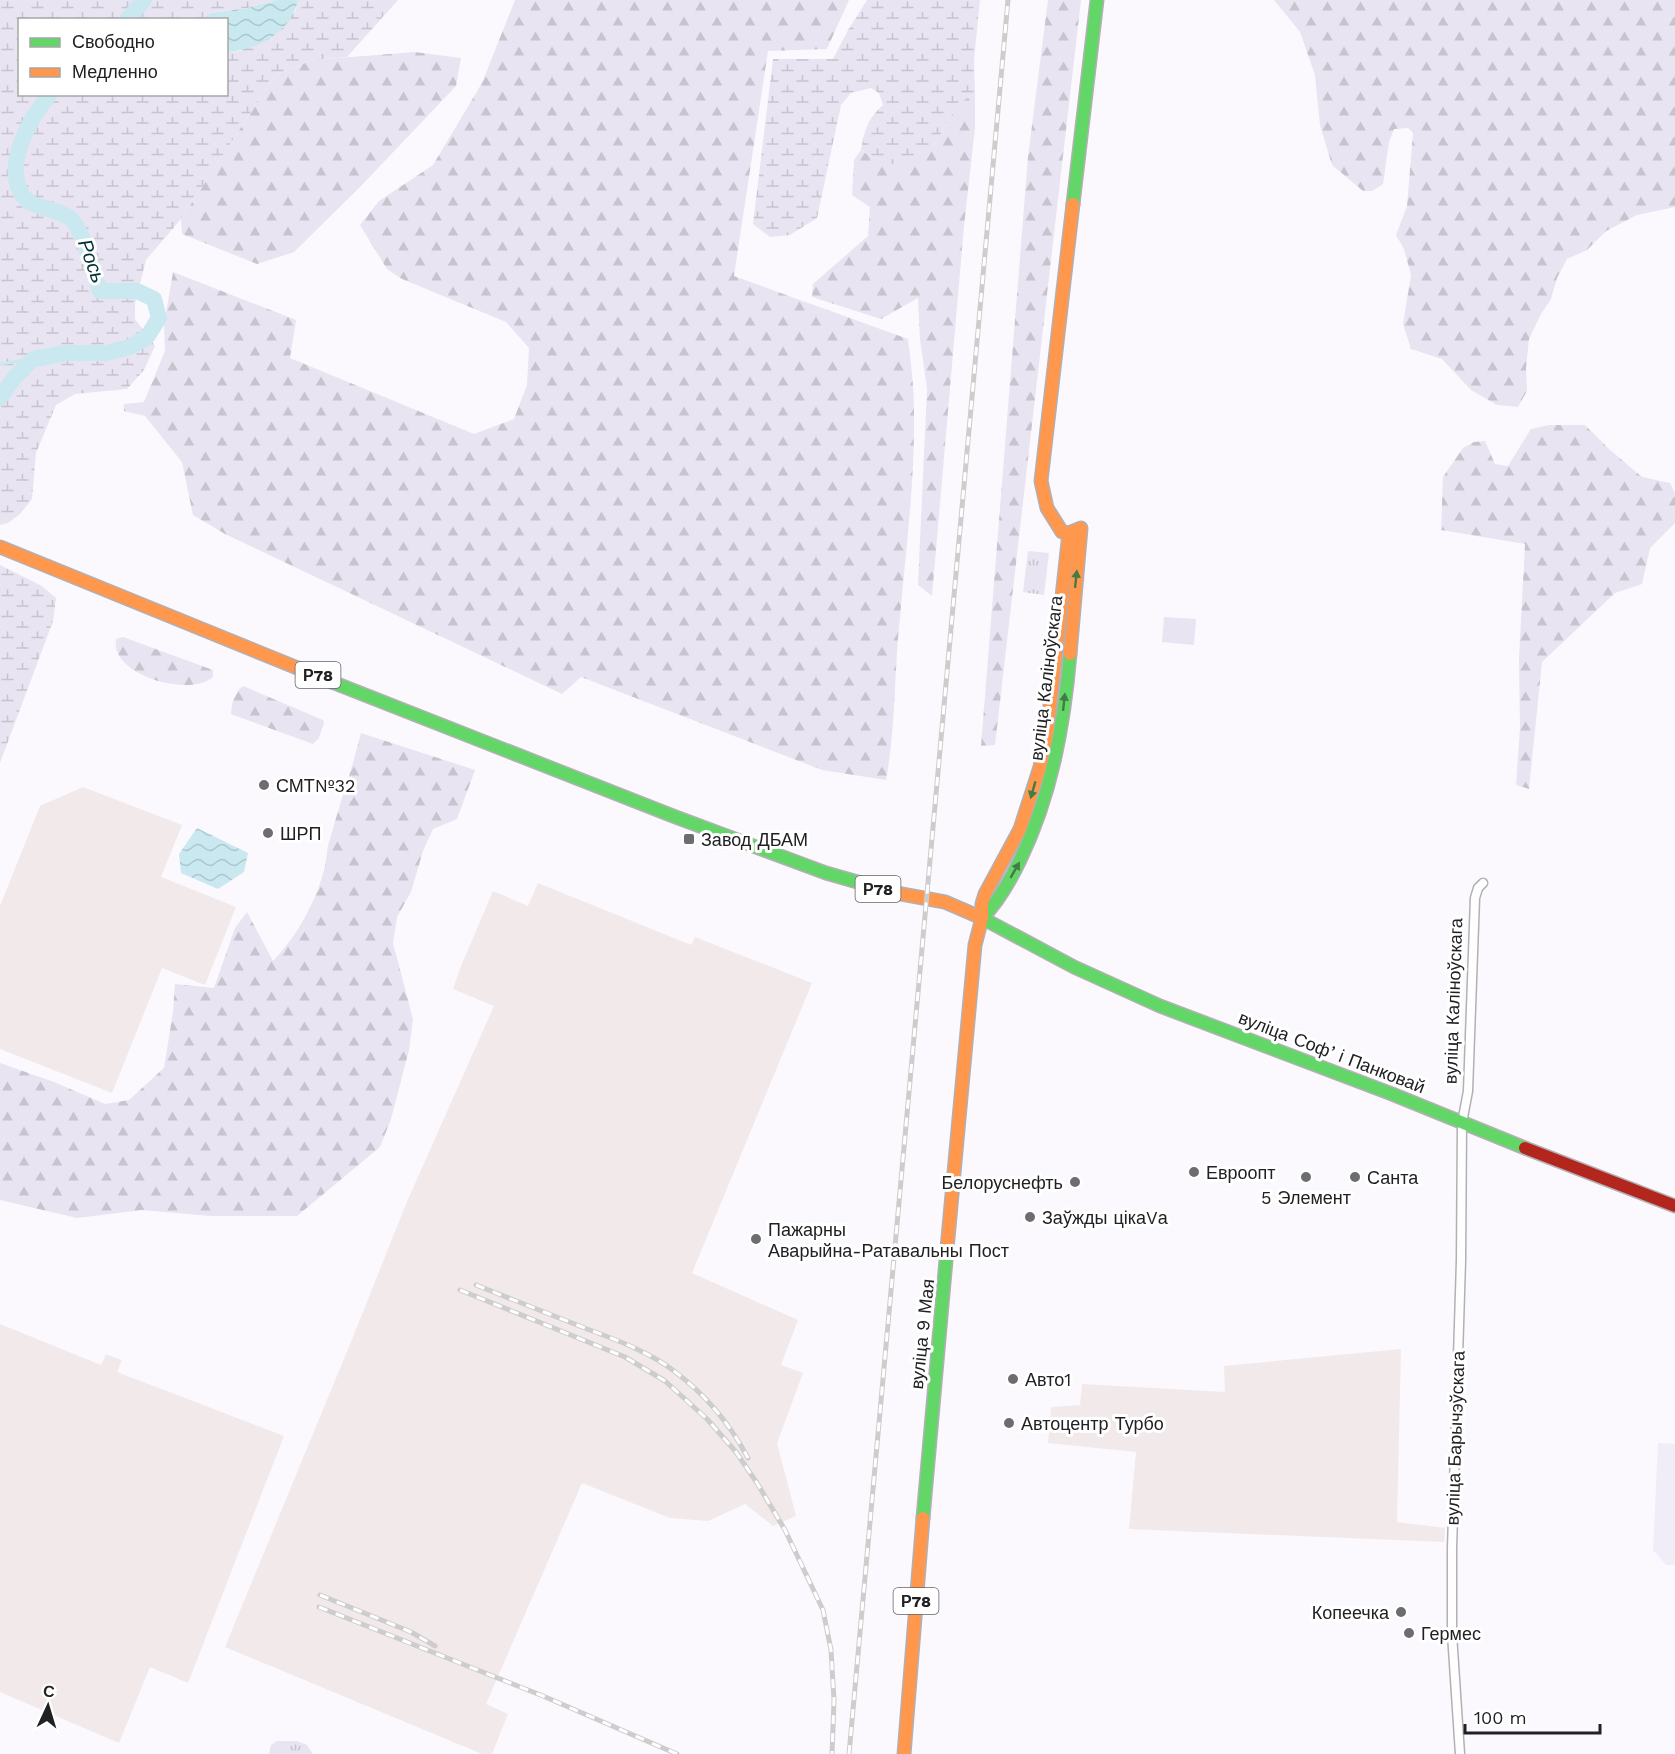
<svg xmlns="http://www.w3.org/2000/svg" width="1675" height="1754" viewBox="0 0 1675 1754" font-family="'Work Sans',sans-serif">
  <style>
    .industrial { fill: #f2e9eb }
    .built { fill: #f0edf8 }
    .grass { fill: url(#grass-tufts) }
    .forest { fill: url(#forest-firs) }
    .wetland { fill: url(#wetland-marsh) }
    .pitch { fill: #e8e4f2 }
    .water { fill: url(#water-waves) }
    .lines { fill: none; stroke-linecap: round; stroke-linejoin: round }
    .stream { stroke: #c9e8f0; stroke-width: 3 }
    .river { stroke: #c9e8f0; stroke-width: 16 }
    .street-casing { stroke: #b2b0b4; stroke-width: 11 }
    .fast-casing { stroke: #b2b0b4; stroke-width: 15 }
    .slow-casing { stroke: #b2b0b4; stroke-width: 15 }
    .jam-casing { stroke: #b2b0b4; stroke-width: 15 }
    .street { stroke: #fefeff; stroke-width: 8 }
    .fast { stroke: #63d668; stroke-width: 12 }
    .slow { stroke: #ff974d; stroke-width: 12 }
    .jam { stroke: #b3261e; stroke-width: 12 }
    .rail-casing { stroke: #cdcdce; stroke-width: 5 }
    .rail { stroke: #fff; stroke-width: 3; stroke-dasharray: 9; stroke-linecap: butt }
    .oneway { fill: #427b46 }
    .poi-dot { fill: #6d6c6f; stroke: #fff; stroke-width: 2 }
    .labels { text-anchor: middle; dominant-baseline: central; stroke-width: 6; stroke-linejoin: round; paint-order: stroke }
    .shield { fill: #fff; stroke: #646365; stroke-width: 1.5 }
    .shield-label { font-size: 16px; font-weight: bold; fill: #212023 }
    .street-label { font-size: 18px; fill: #212023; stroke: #fff }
    .poi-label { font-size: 18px; fill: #212023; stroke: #fff; text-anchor: start }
    .water-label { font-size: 20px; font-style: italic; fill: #032f37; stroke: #fff }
  </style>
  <defs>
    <pattern id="grass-tufts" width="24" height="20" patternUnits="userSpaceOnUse" patternTransform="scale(1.5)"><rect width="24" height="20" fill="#e8e4f2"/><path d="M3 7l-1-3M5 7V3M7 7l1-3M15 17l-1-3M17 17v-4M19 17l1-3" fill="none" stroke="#c7c3cf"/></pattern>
    <pattern id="forest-firs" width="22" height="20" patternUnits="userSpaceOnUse" patternTransform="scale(1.5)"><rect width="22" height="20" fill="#e8e4f2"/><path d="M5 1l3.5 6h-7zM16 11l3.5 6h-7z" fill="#c7c3cf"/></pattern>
    <pattern id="wetland-marsh" width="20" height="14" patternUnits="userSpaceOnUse" patternTransform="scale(1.5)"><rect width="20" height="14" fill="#e8e4f2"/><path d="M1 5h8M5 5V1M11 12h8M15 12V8" fill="none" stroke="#c7c3cf"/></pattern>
    <pattern id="water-waves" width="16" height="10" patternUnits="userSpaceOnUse" patternTransform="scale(1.5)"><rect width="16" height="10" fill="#c9e8f0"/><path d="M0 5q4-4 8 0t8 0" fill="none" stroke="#acc7ce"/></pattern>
  </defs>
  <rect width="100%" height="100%" fill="#fbf9fd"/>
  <g class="industrial">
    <path d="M 83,787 L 182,825 L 161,877 L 236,907 L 205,985 L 162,968 L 112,1093 L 0,1049 L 0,906 L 40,806 Z"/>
    <path d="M 538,883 L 691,945 L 695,937 L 812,983 L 692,1273 L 798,1320 L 781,1365 L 803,1373 L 777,1443 L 796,1516 L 773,1526 L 745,1504 L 708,1521 L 670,1518 L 582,1483 L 486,1704 L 508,1714 L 492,1754 L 482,1754 L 225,1647 L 353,1337 L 406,1204 L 494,1006 L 453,989 L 461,966 L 493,891 L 528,906 Z"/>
    <path d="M 0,1324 L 101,1365 L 106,1354 L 122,1360 L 117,1372 L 284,1436 L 188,1683 L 150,1667 L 119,1743 L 0,1692 Z"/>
    <path d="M 1401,1349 L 1397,1522 L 1445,1528 L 1444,1542 L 1129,1529 L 1136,1452 L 1048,1443 L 1051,1407 L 1080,1405 L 1082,1384 L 1225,1392 L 1224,1366 Z"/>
  </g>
  <path class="built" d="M 1658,1443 L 1675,1444 L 1675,1565 L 1666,1565 L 1653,1550 Z"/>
  <g class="grass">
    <path d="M 1028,551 L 1049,553 L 1044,595 L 1023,592 Z"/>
    <path d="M 277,1741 L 297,1741 L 307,1745 L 313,1754 L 269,1754 L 271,1745 Z"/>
  </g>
  <g class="forest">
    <path d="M 515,0 L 849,0 L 827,49 L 768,51 L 734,276 L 908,339 C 911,363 914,387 914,412 C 915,481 906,548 900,617 C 894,671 896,727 886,780 L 822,770 L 581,677 L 562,694 L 225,534 L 193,515 L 182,462 L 145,416 L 124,411 L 124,404 L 144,402 L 165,351 L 164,324 L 173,272 L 296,320 L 290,358 L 474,434 L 514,419 L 527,385 L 529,348 L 506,322 L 402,279 L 387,269 L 360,225 L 379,201 L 433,165 L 482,83 Z"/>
    <path d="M 1048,0 L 1081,0 L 995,745 L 981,746 L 1028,157 Z"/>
    <path d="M 1274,0 L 1675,0 L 1675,207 L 1637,215 L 1606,231 L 1587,250 L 1567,259 L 1557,278 L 1551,299 L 1541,314 L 1529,339 L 1526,368 L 1527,391 L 1518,407 L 1497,405 L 1471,390 L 1442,359 L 1411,349 L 1403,324 L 1411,275 L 1404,249 L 1396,235 L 1407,206 L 1413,133 L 1408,128 L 1394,129 L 1389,142 L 1383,184 L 1372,191 L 1363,191 L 1332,165 L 1320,125 L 1315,75 L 1300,32 Z"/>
    <path d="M 415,52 L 461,58 L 456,86 L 360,187 L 294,252 L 257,264 L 182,234 L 181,219 L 275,75 L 313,60 Z"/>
    <path d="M 975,94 L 975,128 L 964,226 L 932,596 L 918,585 L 927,389 L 920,339 L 918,298 L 881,319 L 812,297 L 813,284 L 868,236 L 870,207 L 852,195 L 854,160 L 861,150 L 879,162 L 934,146 L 958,103 Z"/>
    <path d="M 1549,425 L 1585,425 L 1609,449 L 1642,477 L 1670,483 L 1675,493 L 1675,523 L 1650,548 L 1642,584 L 1615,593 L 1542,662 L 1529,789 L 1516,785 L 1520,728 L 1519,659 L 1525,544 L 1441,530 L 1443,477 L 1463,448 L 1474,442 L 1485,441 L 1495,464 L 1508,466 L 1531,429 Z"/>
    <path d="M 123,637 L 213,670 L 213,677 C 190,698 109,675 116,639 Z"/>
    <path d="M 243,686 L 323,720 L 324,723 L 319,738 L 313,744 L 231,714 C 231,705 235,691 243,686 Z"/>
    <path d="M 361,733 L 475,770 L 457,819 L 433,829 L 423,851 L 411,892 L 397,917 L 393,943 L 413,1019 L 409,1050 L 391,1119 L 380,1147 L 297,1216 L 210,1216 L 142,1210 L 77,1218 L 0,1200 L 0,1063 L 54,1082 L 105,1104 L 129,1100 L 164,1068 L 173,1012 L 175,984 L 214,988 L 235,928 L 247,912 L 273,961 C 297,936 317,901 325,866 C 327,857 327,847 330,839 C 340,803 352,769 361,733 Z"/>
  </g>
  <g class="wetland">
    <path d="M 0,0 L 277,0 L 248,8 L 211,13 L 201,19 L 20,20 L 20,94 L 226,94 L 227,52 L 241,51 L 295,12 L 298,0 L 398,0 L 347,57 L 313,60 L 275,75 L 181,219 L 146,260 L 135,304 L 135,319 L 155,346 L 144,370 L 127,389 L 75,394 L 56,405 L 36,453 L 32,499 L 20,514 L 8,523 L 0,525 Z"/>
    <path d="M 867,0 L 980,0 L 974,60 L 975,94 L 958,103 L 934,146 L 913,159 L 894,164 L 879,162 L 861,150 C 865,129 867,120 883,105 L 879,93 L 871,88 L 851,93 L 841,105 L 817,218 L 790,235 L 770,237 L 753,224 L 773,59 L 833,59 L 848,30 Z"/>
    <path d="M 0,565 L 42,586 L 56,598 L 53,621 L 0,763 Z"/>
  </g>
  <path class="pitch" d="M 1164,617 L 1196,619 L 1194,645 L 1162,642 Z"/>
  <g class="water">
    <path d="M 277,0 L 298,0 C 291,32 258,50 227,52 L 226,20 L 201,19 L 211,13 L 248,8 Z"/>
    <path d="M 197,828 L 248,853 L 244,872 L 218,889 L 181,873 L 179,854 Z"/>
  </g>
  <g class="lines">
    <path class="stream" d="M 0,364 L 33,359"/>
    <g class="river">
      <path d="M 127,20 L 144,0"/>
      <path d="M 0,398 L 14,378 L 33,359 L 67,353 L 106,353 L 130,347 L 147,337 L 159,318 L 154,299 L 137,291 L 100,291 C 94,274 83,228 70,218 C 58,209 40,209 27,201 C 0,172 27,122 50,94"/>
    </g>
    <defs>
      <path id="street" d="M 1460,1754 L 1452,1634 L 1452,1548 L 1461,1261 L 1462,1123 L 1468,1091 L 1475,898 L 1478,888 L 1483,883"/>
      <g id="fast">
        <path d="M 1073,204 L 1097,0"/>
        <path d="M 332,682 L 673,816 L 826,873 L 896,893"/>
        <path d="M 982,918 C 999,901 1010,881 1020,860 C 1051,796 1064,726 1070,654"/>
        <path d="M 982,918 L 1074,967 L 1160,1006 L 1392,1094 L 1525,1148"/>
        <path d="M 923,1518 L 947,1249"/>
      </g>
      <g id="slow">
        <path d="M 0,547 L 332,682"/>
        <path d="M 1070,654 L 1081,528 L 1069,533 L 1062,532 L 1047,508 L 1041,481 L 1073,204"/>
        <path d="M 896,893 L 945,902 L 982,918 L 975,945 L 947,1249"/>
        <path d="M 982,918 L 982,904 L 985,894 L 1020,829 L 1040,767 L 1047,733 L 1069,533"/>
        <path d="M 904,1754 L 923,1518"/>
      </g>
      <path id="jam" d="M 1525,1148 L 1675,1206"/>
    </defs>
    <use href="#street" class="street-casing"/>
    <use href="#fast" class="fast-casing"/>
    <use href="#slow" class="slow-casing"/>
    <use href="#jam" class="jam-casing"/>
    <use href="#street" class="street"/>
    <use href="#fast" class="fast"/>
    <use href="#slow" class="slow"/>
    <use href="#jam" class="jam"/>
    <defs>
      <g id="rail">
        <path d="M 476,1285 C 513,1300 550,1314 587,1329 C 617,1340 649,1352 674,1371 C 705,1394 730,1424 748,1458"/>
        <path d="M 460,1290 L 625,1357 L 665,1381 L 707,1419 L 736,1452 L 757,1483 L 785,1530 L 823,1610 L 831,1650 L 834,1700 L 832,1754"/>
        <path d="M 320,1595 L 411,1632 L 435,1646"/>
        <path d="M 319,1607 L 543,1696 L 677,1754"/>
        <path d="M 849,1754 L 1008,0"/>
      </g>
    </defs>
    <use href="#rail" class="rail-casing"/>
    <use href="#rail" class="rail"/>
  </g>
  <defs><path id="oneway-solid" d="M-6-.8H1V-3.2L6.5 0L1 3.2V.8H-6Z" transform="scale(1.5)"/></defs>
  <g class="oneway">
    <use href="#oneway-solid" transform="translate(1076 579) rotate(-84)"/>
    <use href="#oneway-solid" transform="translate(1064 702) rotate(-84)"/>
    <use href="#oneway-solid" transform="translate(1033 790) rotate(106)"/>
    <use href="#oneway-solid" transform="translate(1015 870) rotate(-60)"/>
  </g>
  <g class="poi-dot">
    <circle cx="264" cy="785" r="6"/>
    <circle cx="268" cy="833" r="6"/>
    <rect x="683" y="833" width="12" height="12" rx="3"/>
    <circle cx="1194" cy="1172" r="6"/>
    <circle cx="1306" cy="1177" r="6"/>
    <circle cx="1355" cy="1177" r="6"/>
    <circle cx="1075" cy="1182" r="6"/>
    <circle cx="1030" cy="1217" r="6"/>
    <circle cx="756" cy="1239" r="6"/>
    <circle cx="1013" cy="1379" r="6"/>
    <circle cx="1009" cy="1423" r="6"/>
    <circle cx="1401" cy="1612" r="6"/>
    <circle cx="1409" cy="1633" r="6"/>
  </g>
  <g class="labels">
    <g class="shield">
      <rect x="295.5" y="662" width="45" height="26" rx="4.5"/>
      <rect x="855.5" y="876" width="45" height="26" rx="4.5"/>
      <rect x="893.5" y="1588" width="45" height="26" rx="4.5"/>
    </g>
    <g class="shield-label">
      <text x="318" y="675">Р78</text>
      <text x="878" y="889">Р78</text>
      <text x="916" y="1601">Р78</text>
    </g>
    <g class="street-label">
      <text transform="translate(1046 678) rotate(-83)">вуліца Каліноўскага</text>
      <text transform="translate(1453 1001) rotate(-88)">вуліца Каліноўскага</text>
      <text transform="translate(1332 1052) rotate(21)">вуліца Софʼі Панковай</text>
      <text transform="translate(922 1334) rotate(-84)">вуліца 9 Мая</text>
      <text transform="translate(1455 1438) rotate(-88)">вуліца Барычэўскага</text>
    </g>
    <g class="poi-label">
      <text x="276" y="785">СМТ№32</text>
      <text x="280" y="833">ШРП</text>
      <text x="701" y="839">Завод ДБАМ</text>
      <text x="1206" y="1172">Евроопт</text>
      <text x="1367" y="1177">Санта</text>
      <text x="1063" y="1182" text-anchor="end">Белоруснефть</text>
      <text x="1306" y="1197" text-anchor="middle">5 Элемент</text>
      <text x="1042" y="1217">Заўжды цікаVа</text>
      <text x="768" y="1229">Пажарны<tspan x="768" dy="21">Аварыйна-Ратавальны Пост</tspan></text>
      <text x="1025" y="1379">Авто1</text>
      <text x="1021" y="1423">Автоцентр Турбо</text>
      <text x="1389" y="1612" text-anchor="end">Копеечка</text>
      <text x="1421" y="1633">Гермес</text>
    </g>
    <g class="water-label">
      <text transform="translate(92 261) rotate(70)">Рось</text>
    </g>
  </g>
  <rect x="18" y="18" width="210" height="78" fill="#ffffff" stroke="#a6a6a7" stroke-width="1.5"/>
  <rect x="30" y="38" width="30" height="9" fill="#63d668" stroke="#a6a6a7" stroke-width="1.5"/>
  <text x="72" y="48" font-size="18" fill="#212023">Свободно</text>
  <rect x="30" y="68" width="30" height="9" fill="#ff974d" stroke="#a6a6a7" stroke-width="1.5"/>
  <text x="72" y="78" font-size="18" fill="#212023">Медленно</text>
  <g transform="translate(48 1706) rotate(4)" stroke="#ffffff" stroke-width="4.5" paint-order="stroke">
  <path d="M0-4.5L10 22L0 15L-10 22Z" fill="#212023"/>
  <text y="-9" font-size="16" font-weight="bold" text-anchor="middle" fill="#212023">С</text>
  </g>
  <path d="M1465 1724v9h135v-9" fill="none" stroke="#212023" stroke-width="3"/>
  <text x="1474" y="1724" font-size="18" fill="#212023" stroke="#ffffff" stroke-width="4.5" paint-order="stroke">100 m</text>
</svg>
